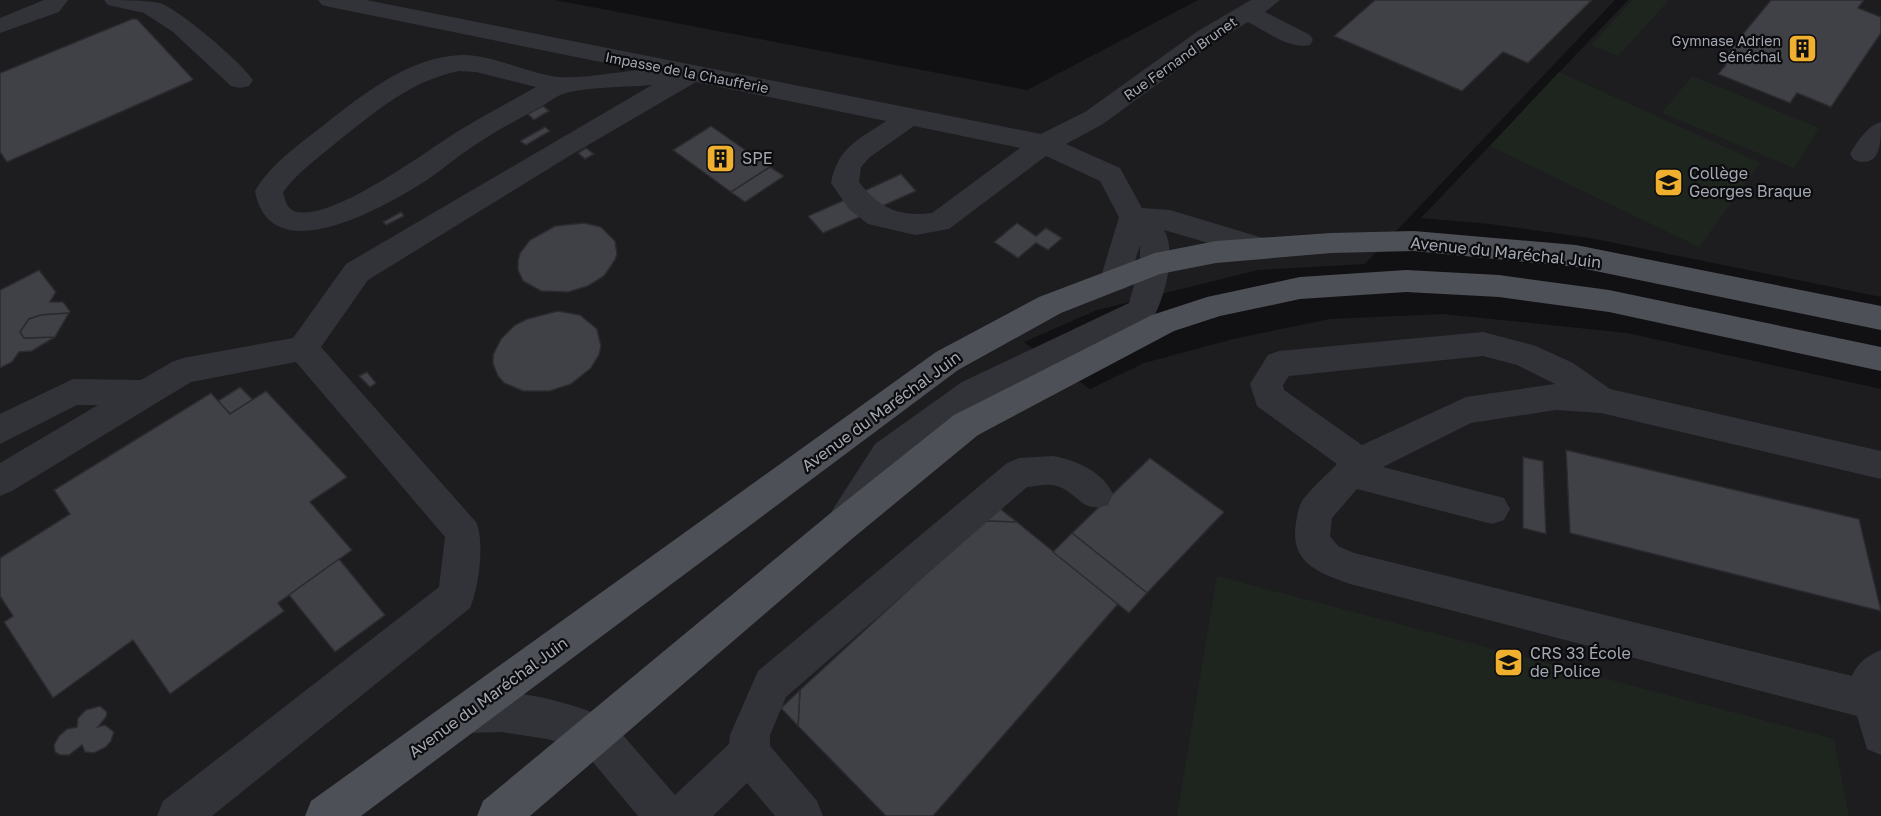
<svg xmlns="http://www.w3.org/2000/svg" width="1881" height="816" viewBox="0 0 1881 816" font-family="'Golos Text',sans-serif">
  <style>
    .built { fill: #1d1d20 }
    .green { fill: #1e251f }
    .building { fill: #404146; stroke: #2b2b2f; stroke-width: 1.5 }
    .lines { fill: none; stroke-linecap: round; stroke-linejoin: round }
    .minor { fill: #323338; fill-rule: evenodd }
    .major { fill: #4e5057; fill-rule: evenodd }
    .labels { text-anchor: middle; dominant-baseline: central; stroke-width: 4.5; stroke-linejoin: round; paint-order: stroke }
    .far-poi-label { font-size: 14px; fill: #a3a8b3; stroke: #0c0c0e; text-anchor: end }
    .far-street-label { font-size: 14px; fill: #a3a8b3; stroke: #0c0c0e }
    .poi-label { font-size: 16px; fill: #a3a8b3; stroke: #0c0c0e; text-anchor: start }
    .street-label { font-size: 16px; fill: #a3a8b3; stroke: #0c0c0e }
  </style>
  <rect width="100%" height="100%" fill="#111113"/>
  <g class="built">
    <path d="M 0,0 L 555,0 L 1027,90 L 1198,0 L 1615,0 L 1365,264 L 1258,270 L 1097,310 L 1024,342 L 1090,389 L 1144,363 L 1233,339 L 1330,319 L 1443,314 L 1627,333 L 1881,389 L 1881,816 L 0,816 Z"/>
    <path d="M 1628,0 L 1881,0 L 1881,297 L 1590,238 L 1490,224 L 1421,218 Z"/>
  </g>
  <g class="green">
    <path d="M 1633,0 L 1669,0 L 1618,56 L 1591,45 Z"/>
    <path d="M 1559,72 L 1760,163 L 1699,247 L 1490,146 Z"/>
    <path d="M 1692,76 L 1819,128 L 1794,168 L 1662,113 Z"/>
    <path d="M 1217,576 L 1834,739 L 1849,816 L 1177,816 Z"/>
  </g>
  <g class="building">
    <path d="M 1375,0 L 1592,0 L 1528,63 L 1503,52 L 1462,91 L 1334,36 Z"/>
    <path d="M 1771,0 L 1864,0 L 1858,8 L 1881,17 L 1881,33 L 1831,107 L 1797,93 L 1790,103 L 1718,74 L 1726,65 L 1720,62 Z"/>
    <path d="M 132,19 L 137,19 L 193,79 L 191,81 L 7,162 L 0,152 L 0,73 Z"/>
    <path d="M 543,106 L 549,111 L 534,120 L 528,114 Z"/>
    <path d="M 711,126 L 770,167 L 731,192 L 673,150 Z"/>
    <path d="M 545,127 L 550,131 L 526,145 L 520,141 Z"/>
    <path d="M 586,148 L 594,154 L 585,159 L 578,153 Z"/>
    <path d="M 770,167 L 784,176 L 745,202 L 731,192 Z"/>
    <path d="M 901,174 L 916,191 L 878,208 L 864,191 Z"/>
    <path d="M 847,199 L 862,216 L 823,233 L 808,216 Z"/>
    <path d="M 401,212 L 404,216 L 386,225 L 383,222 Z"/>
    <path d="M 584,223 L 601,227 L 615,241 L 617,254 L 615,260 L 604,276 L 588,286 L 568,292 L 541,291 L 523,281 L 518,270 L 518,261 L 520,253 L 530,240 L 555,226 Z"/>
    <path d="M 1017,223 L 1036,236 L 1046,228 L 1062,238 L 1048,250 L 1036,243 L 1018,258 L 994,242 Z"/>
    <path d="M 39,270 L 56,292 L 50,302 L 63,302 L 70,311 L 69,313 L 41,315 L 29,319 L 20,332 L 24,338 L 55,337 L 32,351 L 19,352 L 12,362 L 0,368 L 0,290 Z"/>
    <path d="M 558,311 L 580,315 L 597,329 L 601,346 L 599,355 L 591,368 L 571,384 L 550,391 L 523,391 L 504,383 L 498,376 L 493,364 L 493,355 L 501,339 L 515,325 L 527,319 Z"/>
    <path d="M 69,313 L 55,337 L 24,338 L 20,332 L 29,319 L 41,315 Z"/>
    <path d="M 367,372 L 376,383 L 370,387 L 359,376 Z"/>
    <path d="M 240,387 L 253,400 L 230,414 L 218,401 Z"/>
    <path d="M 266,391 L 347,477 L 310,502 L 352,550 L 278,603 L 284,611 L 170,694 L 133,640 L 53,698 L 4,622 L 13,616 L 0,596 L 0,558 L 70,514 L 54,490 L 211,393 L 230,414 Z"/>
    <path d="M 1566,450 L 1859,519 L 1881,611 L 1570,533 Z"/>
    <path d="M 1523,457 L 1543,461 L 1546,534 L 1523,528 Z"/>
    <path d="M 1150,458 L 1224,512 L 1147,593 L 1072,533 Z"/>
    <path d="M 998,507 L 1017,522 L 983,521 Z"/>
    <path d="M 983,521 L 1017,522 L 1118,604 L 933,816 L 886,816 L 798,726 L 800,690 Z"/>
    <path d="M 1072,533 L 1147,593 L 1129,613 L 1053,552 Z"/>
    <path d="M 339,559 L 385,615 L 335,652 L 289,595 Z"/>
    <path d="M 800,690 L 798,726 L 781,708 Z"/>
    <path d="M 100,706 L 107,712 L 106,717 L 98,727 L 105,725 L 114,732 L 111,741 L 106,747 L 94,753 L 85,752 L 82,745 L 69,755 L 60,755 L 55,752 L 54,745 L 59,736 L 67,729 L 77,727 L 78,718 L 86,710 Z"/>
  </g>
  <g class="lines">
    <g class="minor">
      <path d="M 44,0 L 68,0 L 59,12 L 0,33 L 0,18 Z"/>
      <path d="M 104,0 C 121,0 144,0 160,3 C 181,11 240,61 253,80 L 249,86 L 240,88 L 231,86 L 173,32 L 144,13 L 108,5 Z"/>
      <path d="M 318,0 L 366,0 L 1041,134 L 1085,112 L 1198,31 L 1239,7 L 1251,0 L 1280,0 L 1265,12 L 1310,35 L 1313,40 L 1310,45 C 1289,50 1266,31 1248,22 L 1216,41 L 1103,124 L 1066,144 L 1120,168 L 1142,208 L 1170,210 L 1273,241 L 1278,248 L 1273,255 L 1263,259 L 1164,230 C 1177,251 1165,297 1153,318 L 986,400 L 899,464 L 857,531 L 844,535 L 831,531 L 826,520 L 875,444 L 962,382 L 1129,303 L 1140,264 L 1140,245 L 1126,288 L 1115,291 L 1104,288 L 1100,280 L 1119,217 L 1100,181 L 1046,156 L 949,229 L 915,235 L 868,224 L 849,209 L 831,183 C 838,147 858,140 886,121 L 696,82 L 571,155 L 368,280 L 321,347 L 476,522 C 485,541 479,588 470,608 L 212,816 L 157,816 L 163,801 L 439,587 L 445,537 L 296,362 L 191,382 L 12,491 L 0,496 L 0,463 L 98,405 L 77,405 L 0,444 L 0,414 L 73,379 L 141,380 L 172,362 L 183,358 L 293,338 L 346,264 L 652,85 C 628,87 588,87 566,93 C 558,95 549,102 542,106 C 519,119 496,131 475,145 C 458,156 443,169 427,180 C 386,206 270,274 255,191 C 271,164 296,147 320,128 C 361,96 406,58 460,55 C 493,54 525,73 558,77 C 581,79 617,72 640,70 L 330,7 L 322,5 ZM 459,71 L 476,72 L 536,87 C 511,101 485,115 460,130 C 429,149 330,224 294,211 C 286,208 285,199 283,192 C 298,172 318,158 337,142 C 375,112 410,81 459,71 ZM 914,126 L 1020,148 L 932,213 C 899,217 879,208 859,182 L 861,167 L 870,157 Z"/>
      <path d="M 1881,122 C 1881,143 1881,169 1854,160 L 1850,154 C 1858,141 1867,126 1881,122 Z"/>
      <path d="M 1483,332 L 1536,346 L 1573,363 L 1610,389 L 1881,451 L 1881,479 L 1601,413 L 1556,410 L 1471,423 L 1383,467 L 1504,498 L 1510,509 L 1504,520 L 1492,524 L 1357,489 L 1332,518 L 1330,536 L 1338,546 L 1354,553 L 1852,676 C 1858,662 1867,656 1881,650 L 1881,755 L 1867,749 L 1857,716 L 1350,584 C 1319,573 1289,563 1296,523 C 1297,516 1298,508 1302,501 C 1311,488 1326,476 1337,464 L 1257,406 L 1250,384 L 1268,355 L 1279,351 ZM 1483,356 L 1517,365 L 1555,384 L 1466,397 L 1362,445 L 1284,390 L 1283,385 L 1289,376 Z"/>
      <path d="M 1053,456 C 1076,460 1103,472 1113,494 L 1108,505 C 1081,514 1079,493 1057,486 C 1048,483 1036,486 1027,487 L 786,697 L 770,735 L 770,746 L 817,801 L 823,816 L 775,816 L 747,783 L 713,816 L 638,816 L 582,749 L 547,739 L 502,732 L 467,733 L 453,727 L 447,713 L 453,699 C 497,681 567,701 609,719 L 675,795 L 729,744 L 730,735 L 758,671 L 1007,463 L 1019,458 Z"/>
    </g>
    <g class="major">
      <path d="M 1414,231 L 1576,245 L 1881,306 L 1881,330 L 1576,267 L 1414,251 L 1331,253 L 1216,263 L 1160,274 L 1061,313 L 958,370 L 361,816 L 305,816 L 311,801 L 936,352 L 1039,297 L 1155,253 L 1216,241 L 1331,233 Z"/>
      <path d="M 1406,270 L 1499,275 L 1609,290 L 1881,347 L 1881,371 L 1609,312 L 1499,297 L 1406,292 L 1300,299 L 1220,316 L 1174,331 L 978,435 L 853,538 L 530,816 L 477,816 L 483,801 L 827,516 L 954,415 L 1152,315 L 1207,297 L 1300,277 Z"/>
    </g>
  </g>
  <defs>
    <symbol id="building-square" viewBox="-11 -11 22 22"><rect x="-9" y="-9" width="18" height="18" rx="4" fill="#eeb02e" stroke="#0c0c0e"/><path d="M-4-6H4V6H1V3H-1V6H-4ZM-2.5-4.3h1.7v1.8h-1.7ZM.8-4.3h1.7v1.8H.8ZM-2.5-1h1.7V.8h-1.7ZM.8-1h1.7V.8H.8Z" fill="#111"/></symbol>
    <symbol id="school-square" viewBox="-11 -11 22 22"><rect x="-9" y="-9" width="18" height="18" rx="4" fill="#eeb02e" stroke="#0c0c0e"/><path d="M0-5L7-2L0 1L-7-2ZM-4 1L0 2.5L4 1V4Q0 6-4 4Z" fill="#111"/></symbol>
  </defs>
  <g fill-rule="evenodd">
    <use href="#building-square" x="1786" y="32" width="33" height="33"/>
    <use href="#building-square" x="704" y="142" width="33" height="33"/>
    <use href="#school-square" x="1652" y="166" width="33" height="33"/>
    <use href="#school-square" x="1492" y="646" width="33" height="33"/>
  </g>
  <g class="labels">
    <g class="far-poi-label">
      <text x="1781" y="40">Gymnase Adrien<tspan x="1781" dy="16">Sénéchal</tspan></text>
    </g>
    <g class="far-street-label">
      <text transform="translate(1180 58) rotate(-35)">Rue Fernand Brunet</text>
      <text transform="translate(687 72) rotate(11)">Impasse de la Chaufferie</text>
    </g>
    <g class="poi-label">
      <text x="742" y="158">SPE</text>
      <text x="1689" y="173">Collège<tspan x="1689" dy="18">Georges Braque</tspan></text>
      <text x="1530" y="653">CRS 33 École<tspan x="1530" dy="18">de Police</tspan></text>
    </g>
    <g class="street-label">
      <text transform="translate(1506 252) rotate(6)">Avenue du Maréchal Juin</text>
      <text transform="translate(881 411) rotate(-36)">Avenue du Maréchal Juin</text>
      <text transform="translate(488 697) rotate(-36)">Avenue du Maréchal Juin</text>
    </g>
  </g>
</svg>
